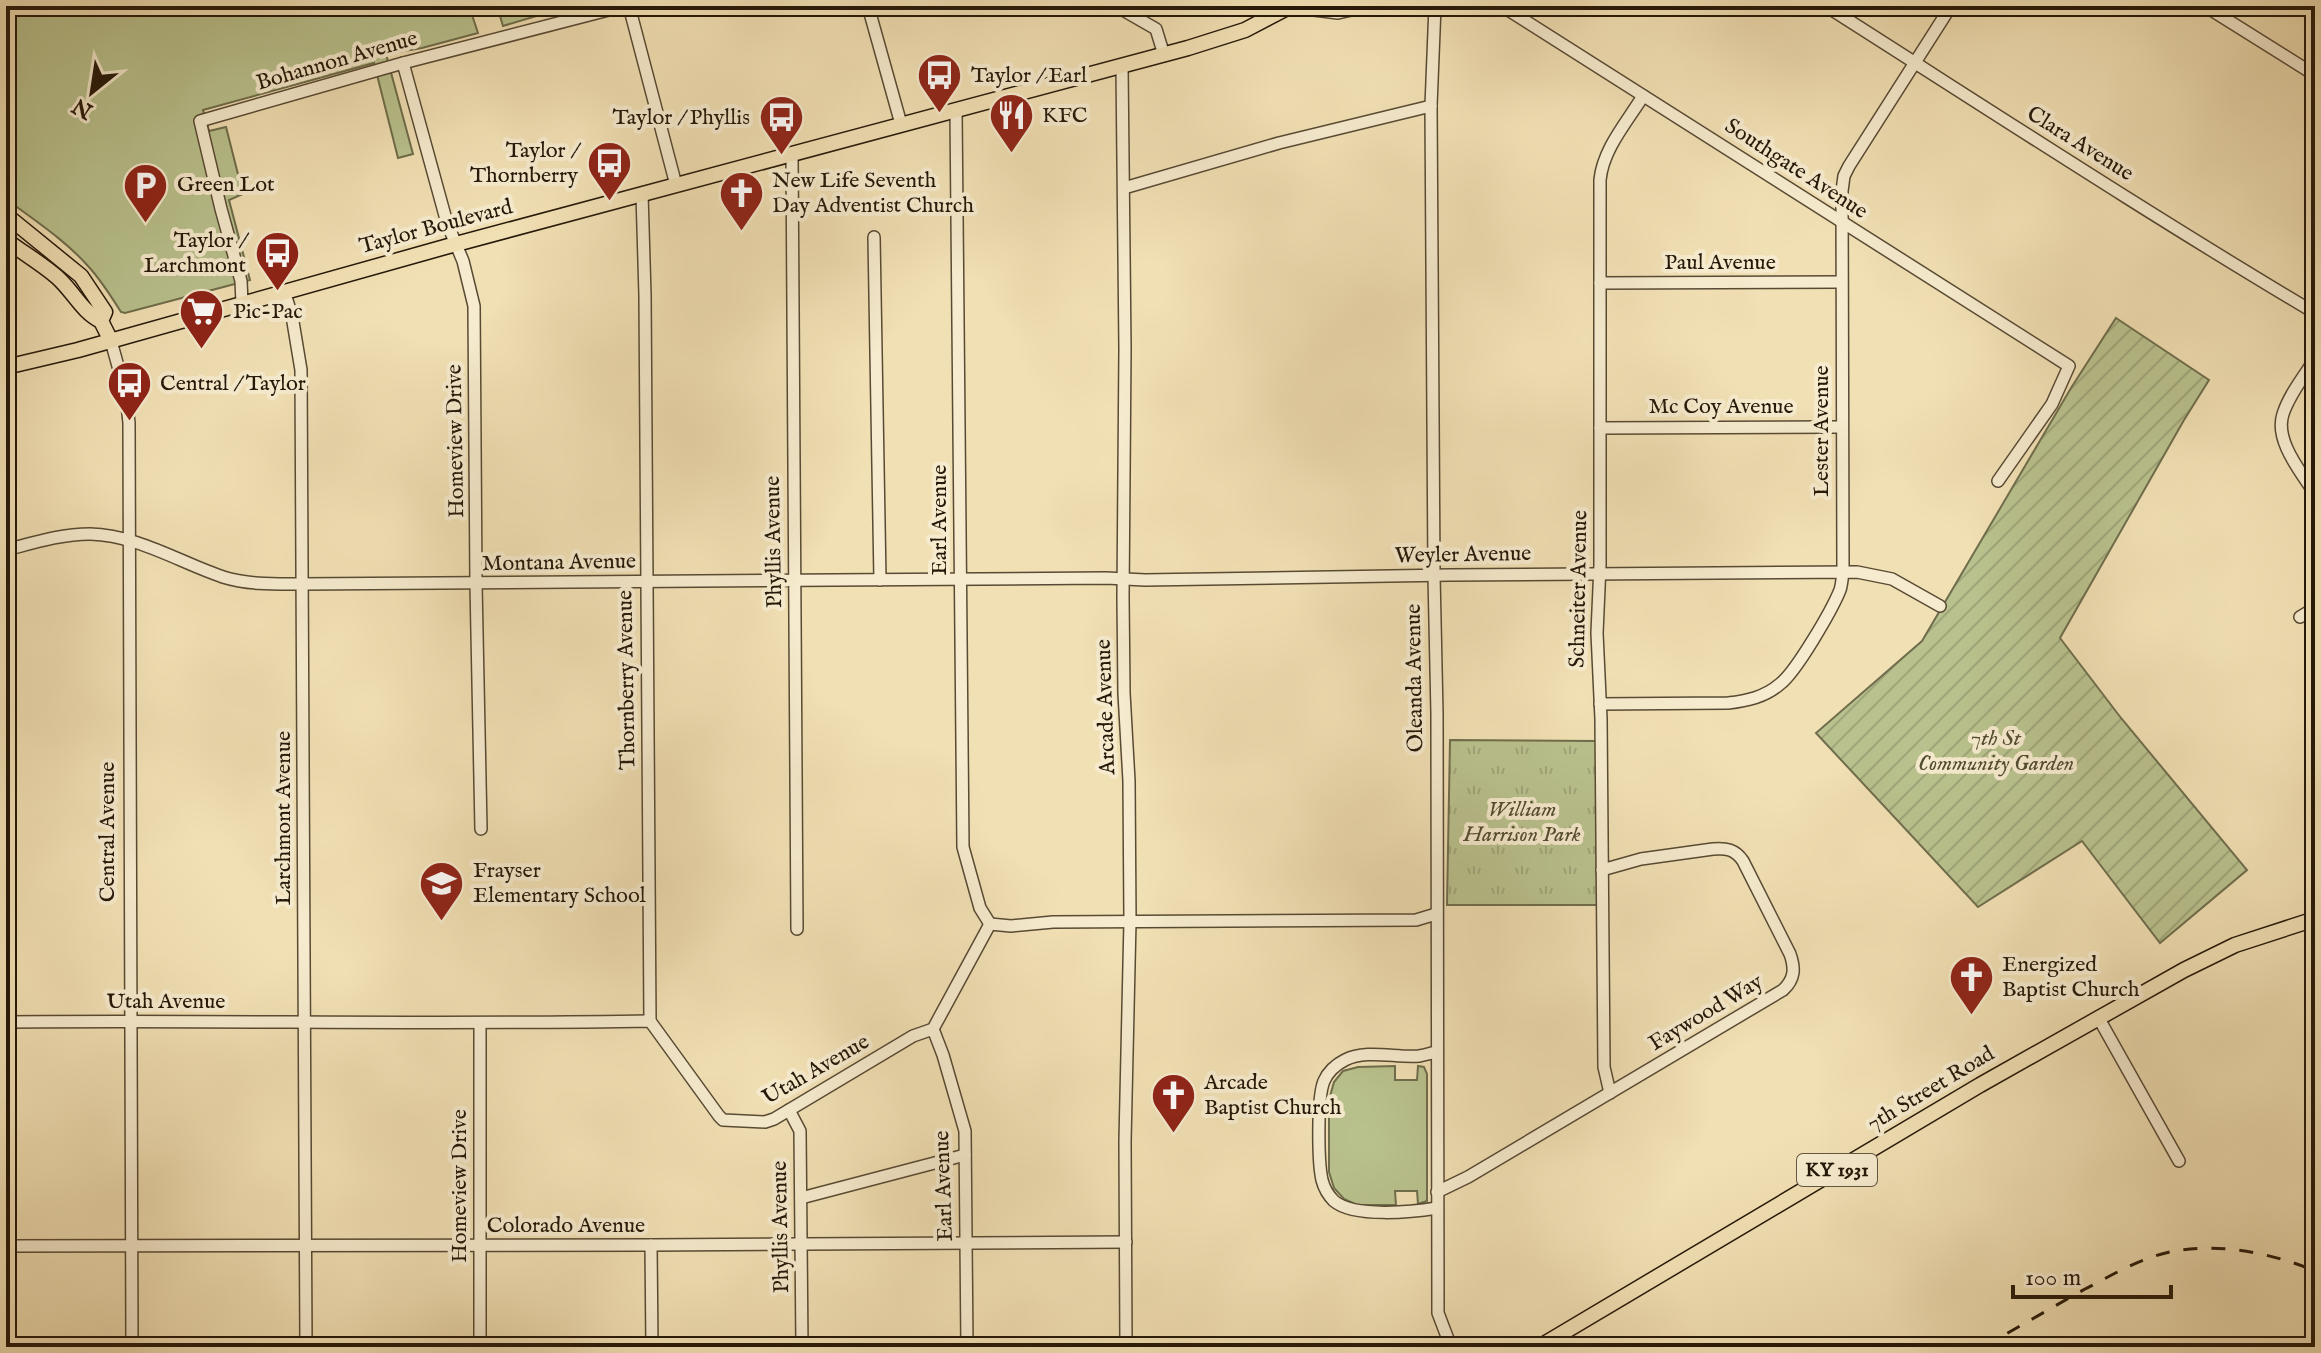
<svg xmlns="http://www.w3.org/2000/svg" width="2321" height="1353" viewBox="0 0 2321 1353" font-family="'IM FELL English',serif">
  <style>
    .grass { fill: #b9c28e; stroke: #6f6d4c; stroke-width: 2 }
    .park { fill: url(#park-tufts); stroke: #6f6d4c; stroke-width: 2 }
    .garden { fill: url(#garden-furrows); stroke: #6f6d4c; stroke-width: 2 }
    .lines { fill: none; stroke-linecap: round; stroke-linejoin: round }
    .minor-casing { stroke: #584a34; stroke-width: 14 }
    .major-casing { stroke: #251809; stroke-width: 17 }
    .minor { stroke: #f6ebce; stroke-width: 11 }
    .major { stroke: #f1e0b4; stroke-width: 14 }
    .rail { stroke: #251809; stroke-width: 3; stroke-dasharray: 14 14; stroke-linecap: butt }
    .labels { text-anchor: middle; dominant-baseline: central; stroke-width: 8; stroke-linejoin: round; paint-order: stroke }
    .shield { fill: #f6ebce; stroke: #645744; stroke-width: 2 }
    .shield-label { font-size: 20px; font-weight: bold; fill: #251809 }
    .street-label { font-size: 22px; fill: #251809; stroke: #f6ebce }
    .poi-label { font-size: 22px; fill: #251809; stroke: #f6ebce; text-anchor: start }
    .park-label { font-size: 22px; font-style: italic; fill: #514b31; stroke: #f6ebce }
  </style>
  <defs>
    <pattern id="park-tufts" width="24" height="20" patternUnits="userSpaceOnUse" patternTransform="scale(2)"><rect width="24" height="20" fill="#b9c28e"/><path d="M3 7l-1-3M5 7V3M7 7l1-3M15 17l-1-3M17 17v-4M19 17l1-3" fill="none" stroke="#9fa679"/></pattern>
    <pattern id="garden-furrows" width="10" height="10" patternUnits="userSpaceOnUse" patternTransform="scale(2)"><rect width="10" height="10" fill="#b9c28e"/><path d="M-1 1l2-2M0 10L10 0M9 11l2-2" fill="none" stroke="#9fa679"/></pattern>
  </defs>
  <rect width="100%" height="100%" fill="#f1e0b4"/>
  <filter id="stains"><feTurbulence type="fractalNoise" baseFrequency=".0025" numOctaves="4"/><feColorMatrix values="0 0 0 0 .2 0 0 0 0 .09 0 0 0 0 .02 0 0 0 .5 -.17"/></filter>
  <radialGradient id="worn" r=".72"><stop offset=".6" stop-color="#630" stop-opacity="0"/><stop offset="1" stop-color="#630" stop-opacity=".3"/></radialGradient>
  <g class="grass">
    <path d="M 6,6 L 469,6 L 478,33 L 422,48 L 386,54 L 413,154 L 398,158 L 374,63 L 203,110 L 209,131 L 226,127 L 243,194 L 229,200 L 250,280 L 125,313 L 121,312 C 111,296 101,280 88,266 C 65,240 34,220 6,199 Z"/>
    <path d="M 497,6 L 570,6 L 503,26 Z"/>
    <path d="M 1395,1066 L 1395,1080 L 1417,1080 L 1418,1066 L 1424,1067 L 1427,1074 L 1427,1201 L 1418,1204 L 1417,1191 L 1395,1191 L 1396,1205 L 1357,1205 L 1344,1199 L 1334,1188 L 1329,1172 L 1329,1100 L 1334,1082 L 1343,1071 L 1358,1067 Z"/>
  </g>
  <path class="park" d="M 1450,740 L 1596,741 L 1597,905 L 1447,905 Z"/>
  <path class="garden" d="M 2116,318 L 2209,380 L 2184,420 L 2060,638 L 2121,718 L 2247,870 L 2160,943 L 2082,841 L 1978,907 L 1816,733 L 1922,641 L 2071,388 Z"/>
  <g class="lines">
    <defs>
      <g id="minor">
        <path d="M 629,6 L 676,185"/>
        <path d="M 868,6 L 901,124"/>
        <path d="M 1116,6 L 1156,29 L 1164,55"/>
        <path d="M 1435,6 L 1431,106 L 1434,575 L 1437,714 L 1438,1313 L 1451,1347"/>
        <path d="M 1502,6 L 2069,366 L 2052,404 L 1998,481"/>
        <path d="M 1826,6 C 1988,109 2150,215 2315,313"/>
        <path d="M 2205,6 L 2315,75"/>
        <path d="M 1290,7 L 1338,13 L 1369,6"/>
        <path d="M 403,63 L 447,223 L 463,261 L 474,306 L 476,584 L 481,829"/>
        <path d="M 1122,66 L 1125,349 L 1123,597 L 1124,693 L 1129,781 L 1130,921 L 1125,1141 L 1126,1347"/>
        <path d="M 956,111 L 963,847 L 980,908 L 990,924"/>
        <path d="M 792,154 L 797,929"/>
        <path d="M 1124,188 L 1279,143 L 1431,106"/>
        <path d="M 642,194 L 645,295 L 650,1021"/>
        <path d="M 874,237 L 880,580"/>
        <path d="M 1600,283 L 1841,282"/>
        <path d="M 284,291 L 292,316 L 301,370 L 306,1347"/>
        <path d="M 242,303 L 241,281 L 221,209 L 200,121 L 403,63 L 624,6"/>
        <path d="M 111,341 L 126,395 L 129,423 L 132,1347"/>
        <path d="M 2315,359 C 2304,376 2289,395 2283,414 C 2274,441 2302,473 2315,494"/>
        <path d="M 1600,428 L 1842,427"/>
        <path d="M 6,550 C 33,543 61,534 90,534 C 137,535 179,562 223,577 C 249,585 276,584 302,584 L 1106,578 L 1145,580 L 1450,575 L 1857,572 L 1892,579 L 1940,606"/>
        <path d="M 2300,617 L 2315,608"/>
        <path d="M 1600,704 L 1728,703 C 1747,701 1765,697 1780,684 C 1796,672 1832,610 1840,590 C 1842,584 1842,578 1843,572 L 1842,191 L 1844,176 L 1849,166 L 1951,6"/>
        <path d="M 990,924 L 1011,926 L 1053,922 L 1416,920 L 1436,914"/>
        <path d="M 2098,1017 L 2179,1161"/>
        <path d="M 6,1022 C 221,1020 435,1025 650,1021 L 719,1116 L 723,1120 L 765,1122 L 774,1119 L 913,1036 L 933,1029 L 990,924"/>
        <path d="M 480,1024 L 480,1347"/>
        <path d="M 933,1029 L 943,1055 L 965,1131 L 967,1347"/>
        <path d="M 1437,1052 C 1431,1053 1425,1055 1419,1056 C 1396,1058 1366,1049 1345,1060 C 1335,1065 1328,1072 1324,1081 C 1317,1097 1318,1162 1322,1180 C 1324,1188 1328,1195 1334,1201 C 1354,1218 1413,1212 1437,1208"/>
        <path d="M 1610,1093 L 1604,1067 L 1601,719 L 1597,633 L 1600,565 L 1600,180 C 1603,149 1627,122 1643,96"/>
        <path d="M 789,1110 L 800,1131 L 802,1347"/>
        <path d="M 1437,1192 L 1468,1177 L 1783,990 C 1795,979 1795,968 1790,954 L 1743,861 C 1735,849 1726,848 1713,849 L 1641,859 L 1602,870"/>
        <path d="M 801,1198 L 965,1155"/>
        <path d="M 651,1245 L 652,1347"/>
        <path d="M 6,1246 L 651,1245 L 1126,1242"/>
      </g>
      <g id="major">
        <path d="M 6,215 L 81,276 L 105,312 L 101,321 L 111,341"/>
        <path d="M 6,240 C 23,253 41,263 57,277 C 73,291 82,312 101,321"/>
        <path d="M 6,367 L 78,350 L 445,247 L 1188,48 L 1245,30 L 1291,6"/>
        <path d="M 1539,1347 L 1980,1085 L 2184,970 L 2235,945 L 2315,919"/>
      </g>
    </defs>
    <use href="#minor" class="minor-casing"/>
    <use href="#major" class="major-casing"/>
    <use href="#minor" class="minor"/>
    <use href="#major" class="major"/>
    <path class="rail" d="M 1983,1347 C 2017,1328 2051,1308 2085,1289 C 2107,1278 2128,1265 2152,1257 C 2202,1239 2268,1251 2315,1271"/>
  </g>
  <defs>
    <symbol id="bus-pin" viewBox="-11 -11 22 30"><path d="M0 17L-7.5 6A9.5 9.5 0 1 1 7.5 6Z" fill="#8f2418" stroke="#f6ebce"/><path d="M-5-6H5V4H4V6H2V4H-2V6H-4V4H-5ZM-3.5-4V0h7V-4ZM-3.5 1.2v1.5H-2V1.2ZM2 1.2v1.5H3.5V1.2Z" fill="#fff"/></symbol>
    <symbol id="restaurant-pin" viewBox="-11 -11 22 30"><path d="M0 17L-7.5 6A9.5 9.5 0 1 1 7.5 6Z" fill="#8f2418" stroke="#f6ebce"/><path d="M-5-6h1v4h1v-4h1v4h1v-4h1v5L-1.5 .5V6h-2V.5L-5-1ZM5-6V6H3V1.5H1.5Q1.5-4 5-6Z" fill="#fff"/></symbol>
    <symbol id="parking-pin" viewBox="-11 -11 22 30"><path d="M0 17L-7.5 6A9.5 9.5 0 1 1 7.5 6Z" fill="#8f2418" stroke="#f6ebce"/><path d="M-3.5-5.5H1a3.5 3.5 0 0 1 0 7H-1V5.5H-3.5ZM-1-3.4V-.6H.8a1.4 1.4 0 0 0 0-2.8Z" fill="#fff"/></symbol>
    <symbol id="church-pin" viewBox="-11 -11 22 30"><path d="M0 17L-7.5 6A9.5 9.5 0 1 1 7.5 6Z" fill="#8f2418" stroke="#f6ebce"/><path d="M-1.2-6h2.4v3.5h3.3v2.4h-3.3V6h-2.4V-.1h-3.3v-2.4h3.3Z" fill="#fff"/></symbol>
    <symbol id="supermarket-pin" viewBox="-11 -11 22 30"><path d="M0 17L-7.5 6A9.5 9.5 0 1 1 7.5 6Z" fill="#8f2418" stroke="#f6ebce"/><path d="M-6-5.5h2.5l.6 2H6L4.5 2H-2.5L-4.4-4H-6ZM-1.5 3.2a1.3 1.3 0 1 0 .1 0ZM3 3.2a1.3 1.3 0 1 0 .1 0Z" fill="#fff"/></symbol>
    <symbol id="school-pin" viewBox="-11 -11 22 30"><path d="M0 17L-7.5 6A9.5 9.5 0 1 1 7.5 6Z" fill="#8f2418" stroke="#f6ebce"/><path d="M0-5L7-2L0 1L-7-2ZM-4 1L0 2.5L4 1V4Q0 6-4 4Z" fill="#fff"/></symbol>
  </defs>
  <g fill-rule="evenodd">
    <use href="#bus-pin" x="914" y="50" width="51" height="69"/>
    <use href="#restaurant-pin" x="986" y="90" width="51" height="69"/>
    <use href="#bus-pin" x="756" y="92" width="51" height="69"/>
    <use href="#bus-pin" x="584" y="138" width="51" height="69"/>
    <use href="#parking-pin" x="120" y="160" width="51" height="69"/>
    <use href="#church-pin" x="716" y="168" width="51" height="69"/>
    <use href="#bus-pin" x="252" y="228" width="51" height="69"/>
    <use href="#supermarket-pin" x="176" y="286" width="51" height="69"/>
    <use href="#bus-pin" x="104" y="358" width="51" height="69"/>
    <use href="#school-pin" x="416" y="858" width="51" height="69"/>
    <use href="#church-pin" x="1946" y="952" width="51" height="69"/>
    <use href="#church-pin" x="1148" y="1070" width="51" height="69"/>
  </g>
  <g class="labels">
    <rect class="shield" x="1797" y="1154" width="80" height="32" rx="6"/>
    <g class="shield-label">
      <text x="1837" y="1170">KY 1931</text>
    </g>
    <g class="street-label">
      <text transform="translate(337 61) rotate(-16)">Bohannon Avenue</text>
      <text transform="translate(2080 144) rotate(32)">Clara Avenue</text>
      <text transform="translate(1796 169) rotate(33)">Southgate Avenue</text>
      <text transform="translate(436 227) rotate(-15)">Taylor Boulevard</text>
      <text x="1720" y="263">Paul Avenue</text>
      <text x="1721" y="407">Mc Coy Avenue</text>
      <text transform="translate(1822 431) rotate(-90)">Lester Avenue</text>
      <text transform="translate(456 441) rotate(-91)">Homeview Drive</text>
      <text transform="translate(940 520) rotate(-90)">Earl Avenue</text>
      <text transform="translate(774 542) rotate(-91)">Phyllis Avenue</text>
      <text transform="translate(1463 555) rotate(-1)">Weyler Avenue</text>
      <text transform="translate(559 563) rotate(-1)">Montana Avenue</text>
      <text transform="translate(1579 589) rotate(-89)">Schneiter Avenue</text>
      <text transform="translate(1415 678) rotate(-91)">Oleanda Avenue</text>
      <text transform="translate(627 680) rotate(-91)">Thornberry Avenue</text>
      <text transform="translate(1106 707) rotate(-92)">Arcade Avenue</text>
      <text transform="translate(284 818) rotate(-90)">Larchmont Avenue</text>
      <text transform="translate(108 832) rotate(-90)">Central Avenue</text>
      <text x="166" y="1002">Utah Avenue</text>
      <text transform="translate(1706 1013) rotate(-31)">Faywood Way</text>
      <text transform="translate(816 1070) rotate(-30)">Utah Avenue</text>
      <text transform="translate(1931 1089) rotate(-31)">7th Street Road</text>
      <text transform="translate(460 1186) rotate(-90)">Homeview Drive</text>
      <text transform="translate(944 1186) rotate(-92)">Earl Avenue</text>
      <text x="566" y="1226">Colorado Avenue</text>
      <text transform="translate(781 1227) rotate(-91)">Phyllis Avenue</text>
    </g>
    <g class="poi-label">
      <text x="971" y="76">Taylor / Earl</text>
      <text x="1042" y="116">KFC</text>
      <text x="750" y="118" text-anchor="end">Taylor / Phyllis</text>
      <text x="578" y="151" text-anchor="end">Taylor /<tspan x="578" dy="25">Thornberry</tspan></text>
      <text x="772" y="181">New Life Seventh<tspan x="772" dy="25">Day Adventist Church</tspan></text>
      <text x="177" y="185">Green Lot</text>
      <text x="246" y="241" text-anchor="end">Taylor /<tspan x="246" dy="25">Larchmont</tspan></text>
      <text x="233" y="312">Pic-Pac</text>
      <text x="160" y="384">Central / Taylor</text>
      <text x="473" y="871">Frayser<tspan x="473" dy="25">Elementary School</tspan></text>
      <text x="2002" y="965">Energized<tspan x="2002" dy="25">Baptist Church</tspan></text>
      <text x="1204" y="1083">Arcade<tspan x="1204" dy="25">Baptist Church</tspan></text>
    </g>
    <g class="park-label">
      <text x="1996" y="739">7th St<tspan x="1996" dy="25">Community Garden</tspan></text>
      <text x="1522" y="810">William<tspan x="1522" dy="25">Harrison Park</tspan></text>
    </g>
  </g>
  <rect width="2321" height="1353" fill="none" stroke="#f1e0b4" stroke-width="32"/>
  <rect x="8" y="8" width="2305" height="1337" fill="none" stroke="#251809" stroke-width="4"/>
  <rect x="16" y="16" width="2289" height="1321" fill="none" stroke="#251809" stroke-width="2"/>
  <g transform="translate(92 92) rotate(210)" stroke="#f6ebce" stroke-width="6" paint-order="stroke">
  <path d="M0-6L14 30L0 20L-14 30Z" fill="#251809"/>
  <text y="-12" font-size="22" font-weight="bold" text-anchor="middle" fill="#251809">N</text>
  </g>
  <path d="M2013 1285v12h158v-12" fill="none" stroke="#251809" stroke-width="4"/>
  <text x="2025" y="1285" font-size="24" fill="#251809" stroke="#f6ebce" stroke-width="6" paint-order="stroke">100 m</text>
  <rect width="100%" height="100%" filter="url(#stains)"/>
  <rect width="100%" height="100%" fill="url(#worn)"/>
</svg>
